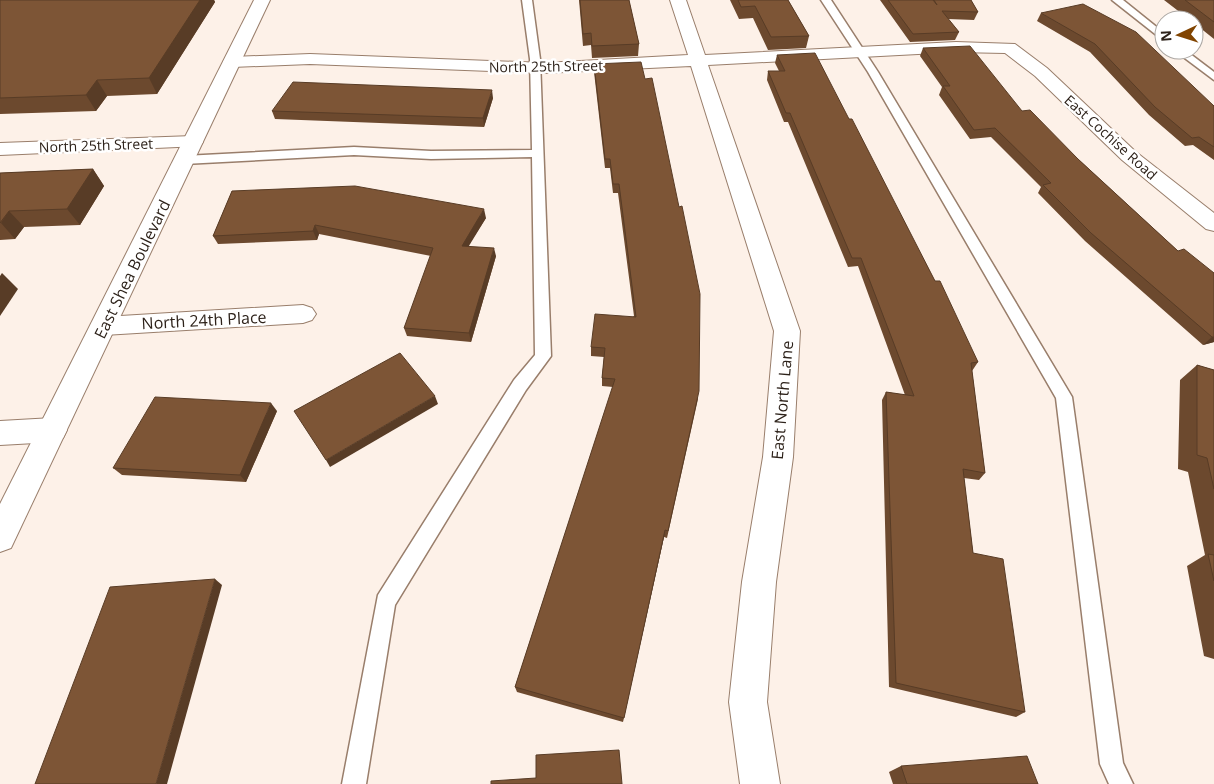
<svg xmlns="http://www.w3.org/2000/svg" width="1214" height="784" viewBox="0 0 1214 784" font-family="'Open Sans',sans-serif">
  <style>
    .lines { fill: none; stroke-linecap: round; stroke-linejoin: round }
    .service-casing { stroke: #997e6b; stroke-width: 3 }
    .minor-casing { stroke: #997e6b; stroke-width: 2 }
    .tertiary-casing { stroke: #997e6b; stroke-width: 2 }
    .service { fill: #fff; fill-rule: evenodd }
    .minor { fill: #fff; fill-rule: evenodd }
    .tertiary { fill: #fff; fill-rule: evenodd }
    .wall { fill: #6c492e }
    .shaded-wall { fill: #583c26 }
    .building { fill: #7d5536; stroke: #583c26 }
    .labels { text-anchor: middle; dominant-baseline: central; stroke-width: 5; stroke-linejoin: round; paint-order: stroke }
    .far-street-label { font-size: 14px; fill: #2d221a; stroke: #fff }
    .street-label { font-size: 16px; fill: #2d221a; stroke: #fff }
  </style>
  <rect width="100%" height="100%" fill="#fdf1e8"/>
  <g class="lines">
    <defs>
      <g id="service">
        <path d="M 522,0 L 532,0 L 540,59 L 551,356 L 526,390 L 395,605 L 366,784 L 342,784 L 378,595 L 514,380 L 535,355 L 532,157 L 431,159 L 354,155 L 184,164 L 178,160 L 184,156 L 354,147 L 431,151 L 532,150 L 530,59 Z"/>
        <path d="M 821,0 L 831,0 L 878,72 L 1072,397 L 1123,763 L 1133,784 L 1109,784 L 1100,764 L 1056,398 L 868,72 Z"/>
        <path d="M 1112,0 L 1123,0 L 1164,33 L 1164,41 Z"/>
        <path d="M 1174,50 L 1185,50 L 1214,72 L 1214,80 Z"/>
      </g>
      <g id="minor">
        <path d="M 670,0 L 686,0 L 705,55 L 956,42 L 1015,44 L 1047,68 L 1136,152 L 1214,213 L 1214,231 L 1206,229 L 1122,160 L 1035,76 L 1005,53 L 956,52 L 708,65 L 800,331 L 793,457 L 776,582 L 767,702 L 780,784 L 740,784 L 729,702 L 742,582 L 763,457 L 774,331 L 691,66 L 544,73 L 310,64 L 232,67 L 226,66 L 223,62 L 226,58 L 232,57 L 310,54 L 544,63 L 688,55 Z"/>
        <path d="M 193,136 L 200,138 L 203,142 L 200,146 L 0,155 L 0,143 Z"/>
        <path d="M 303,305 L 312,308 L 316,314 L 312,320 L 303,323 L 104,335 L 95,333 L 91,326 L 95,319 L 104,317 Z"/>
        <path d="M 53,418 L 63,422 L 67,430 L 63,438 L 53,442 L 0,445 L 0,421 Z"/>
      </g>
      <path id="tertiary" d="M 254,0 L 270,0 L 11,548 L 0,552 L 0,504 Z"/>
    </defs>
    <use href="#service" class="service-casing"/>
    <use href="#minor" class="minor-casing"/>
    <use href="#tertiary" class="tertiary-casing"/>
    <use href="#service" class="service"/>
    <use href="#minor" class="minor"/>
    <use href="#tertiary" class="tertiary"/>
  </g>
  <g class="wall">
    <path d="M 0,0 L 214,0 L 215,2 L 157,94 L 107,96 L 96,111 L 0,114 Z"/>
    <path d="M 579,0 L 629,0 L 639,44 L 638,56 L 592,58 L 591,45 L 583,46 Z"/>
    <path d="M 730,0 L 788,0 L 809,36 L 806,48 L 768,50 L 753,18 L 739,19 Z"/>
    <path d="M 880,0 L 971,0 L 978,12 L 974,20 L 948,19 L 959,32 L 955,40 L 910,42 Z"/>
    <path d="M 1164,0 L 1214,0 L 1214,39 L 1194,23 L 1194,20 L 1190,20 Z"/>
    <path d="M 1041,13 L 1214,106 L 1214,160 L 1193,145 L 1185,146 L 1149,115 L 1090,52 L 1037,21 Z"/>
    <path d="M 923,48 L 1022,111 L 1078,159 L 1178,251 L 1214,342 L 1203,345 L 1085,241 L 1038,193 L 1041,187 L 991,137 L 970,139 L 939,95 L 942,87 L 920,56 Z"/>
    <path d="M 777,55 L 849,119 L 978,362 L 972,371 L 985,473 L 979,480 L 964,478 L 973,553 L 1025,712 L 1016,717 L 889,687 L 882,400 L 886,392 L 905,395 L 858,266 L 848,267 L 788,122 L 784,122 L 767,80 L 768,71 L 779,71 L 775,63 Z"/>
    <path d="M 594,64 L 698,399 L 667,538 L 664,537 L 623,722 L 517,692 L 515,687 L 613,387 L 602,386 L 602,378 L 604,357 L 591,356 L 591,347 L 634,316 L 618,193 L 613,193 L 610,168 L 605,168 L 594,72 Z"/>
    <path d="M 493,98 L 484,127 L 275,119 L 272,111 Z"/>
    <path d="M 93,169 L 104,186 L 80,225 L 24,227 L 15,239 L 0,240 L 0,173 Z"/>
    <path d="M 232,191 L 486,218 L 468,246 L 496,256 L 471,342 L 407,336 L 404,328 L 431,256 L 319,234 L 317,240 L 218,244 L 213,236 Z"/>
    <path d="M 1197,365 L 1214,370 L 1214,659 L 1204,656 L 1187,566 L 1205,555 L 1188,472 L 1178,469 L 1180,380 Z"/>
    <path d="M 277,411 L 246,482 L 122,475 L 113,468 Z"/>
    <path d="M 901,766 L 1038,784 L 893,784 L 889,772 Z"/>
  </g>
  <g class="shaded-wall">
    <path d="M 200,0 L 214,0 L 215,2 L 157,94 L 149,78 Z"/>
    <path d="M 97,80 L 107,96 L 96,111 L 86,95 Z"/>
    <path d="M 492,90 L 493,98 L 484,127 L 483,118 Z"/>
    <path d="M 93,169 L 104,186 L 80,225 L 67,209 Z"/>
    <path d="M 484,209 L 486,218 L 464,254 L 462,246 Z"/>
    <path d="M 9,211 L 24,227 L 15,239 L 1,223 Z"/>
    <path d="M 315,225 L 319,234 L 317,240 L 313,231 Z"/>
    <path d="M 494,248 L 496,256 L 471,342 L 469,333 Z"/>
    <path d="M 2,273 L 18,289 L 0,316 L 0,276 Z"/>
    <path d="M 1212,337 L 1214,337 L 1214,342 L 1203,345 Z"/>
    <path d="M 435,396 L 438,404 L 330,467 L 326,460 Z"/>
    <path d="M 271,403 L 277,411 L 246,482 L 240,475 Z"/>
    <path d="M 665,530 L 664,537 L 623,722 L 624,718 Z"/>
    <path d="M 215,579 L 222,585 L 167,784 L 156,784 Z"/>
  </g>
  <g class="building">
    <path d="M 0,0 L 200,0 L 149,78 L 97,80 L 86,95 L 0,98 Z"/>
    <path d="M 580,0 L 629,0 L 639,44 L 592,46 L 591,33 L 583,34 Z"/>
    <path d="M 738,0 L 788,0 L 809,36 L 771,37 L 755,6 L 741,7 Z"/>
    <path d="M 888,0 L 933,0 L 937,5 L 934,0 L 971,0 L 978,12 L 942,11 L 959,32 L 913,34 Z"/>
    <path d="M 1185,0 L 1214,0 L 1214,22 Z"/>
    <path d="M 1083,4 L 1136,32 L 1214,106 L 1214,147 L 1199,137 L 1192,138 L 1155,107 L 1095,44 L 1041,13 Z"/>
    <path d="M 970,46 L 1022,111 L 1030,110 L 1078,159 L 1178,251 L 1184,249 L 1214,273 L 1214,337 L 1212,337 L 1091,233 L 1043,185 L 1051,183 L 995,128 L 974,130 L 943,86 L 950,86 L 923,48 Z"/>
    <path d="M 815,53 L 849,119 L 852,119 L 935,281 L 940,281 L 978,362 L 971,363 L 985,473 L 963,469 L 973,553 L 1003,559 L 1025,712 L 896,683 L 886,392 L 914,396 L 861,258 L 852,258 L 790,113 L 786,113 L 768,71 L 785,71 L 777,55 Z"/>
    <path d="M 641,62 L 645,79 L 652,78 L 679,207 L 682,206 L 700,294 L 699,391 L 668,531 L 665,530 L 624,718 L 515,687 L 615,379 L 602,378 L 605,348 L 591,347 L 595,314 L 636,317 L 619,184 L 613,184 L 610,159 L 605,159 L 594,64 Z"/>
    <path d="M 293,82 L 492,90 L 483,118 L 272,111 Z"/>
    <path d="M 93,169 L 67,209 L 9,211 L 0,223 L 0,173 Z"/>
    <path d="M 355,186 L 484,209 L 462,246 L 494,248 L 469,333 L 404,328 L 433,248 L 315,225 L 313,231 L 213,236 L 232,191 Z"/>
    <path d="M 400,353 L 435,396 L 326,460 L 294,411 Z"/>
    <path d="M 1197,365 L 1214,370 L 1214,489 L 1207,458 L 1197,455 Z"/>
    <path d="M 155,397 L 271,403 L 240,475 L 113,468 Z"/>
    <path d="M 1208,554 L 1214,555 L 1214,581 Z"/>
    <path d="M 215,579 L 156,784 L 35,784 L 110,587 Z"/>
    <path d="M 619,750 L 622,784 L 491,784 L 491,781 L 536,778 L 536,755 Z"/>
    <path d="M 1027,756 L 1038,784 L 907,784 L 901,766 Z"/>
  </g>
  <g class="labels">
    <g class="far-street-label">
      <text transform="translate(546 66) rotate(-1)">North 25th Street</text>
      <text transform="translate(1111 137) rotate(42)">East Cochise Road</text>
      <text transform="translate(96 145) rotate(-2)">North 25th Street</text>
    </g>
    <g class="street-label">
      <text transform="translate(132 269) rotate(-64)">East Shea Boulevard</text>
      <text transform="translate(204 320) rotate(-3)">North 24th Place</text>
      <text transform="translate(782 400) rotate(-85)">East North Lane</text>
    </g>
  </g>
  <g transform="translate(1179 35) rotate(266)"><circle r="24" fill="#ffffff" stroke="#aba7a3"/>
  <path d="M0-4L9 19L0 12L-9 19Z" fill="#814400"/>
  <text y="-8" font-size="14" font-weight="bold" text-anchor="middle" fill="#2d221a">N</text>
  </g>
</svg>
